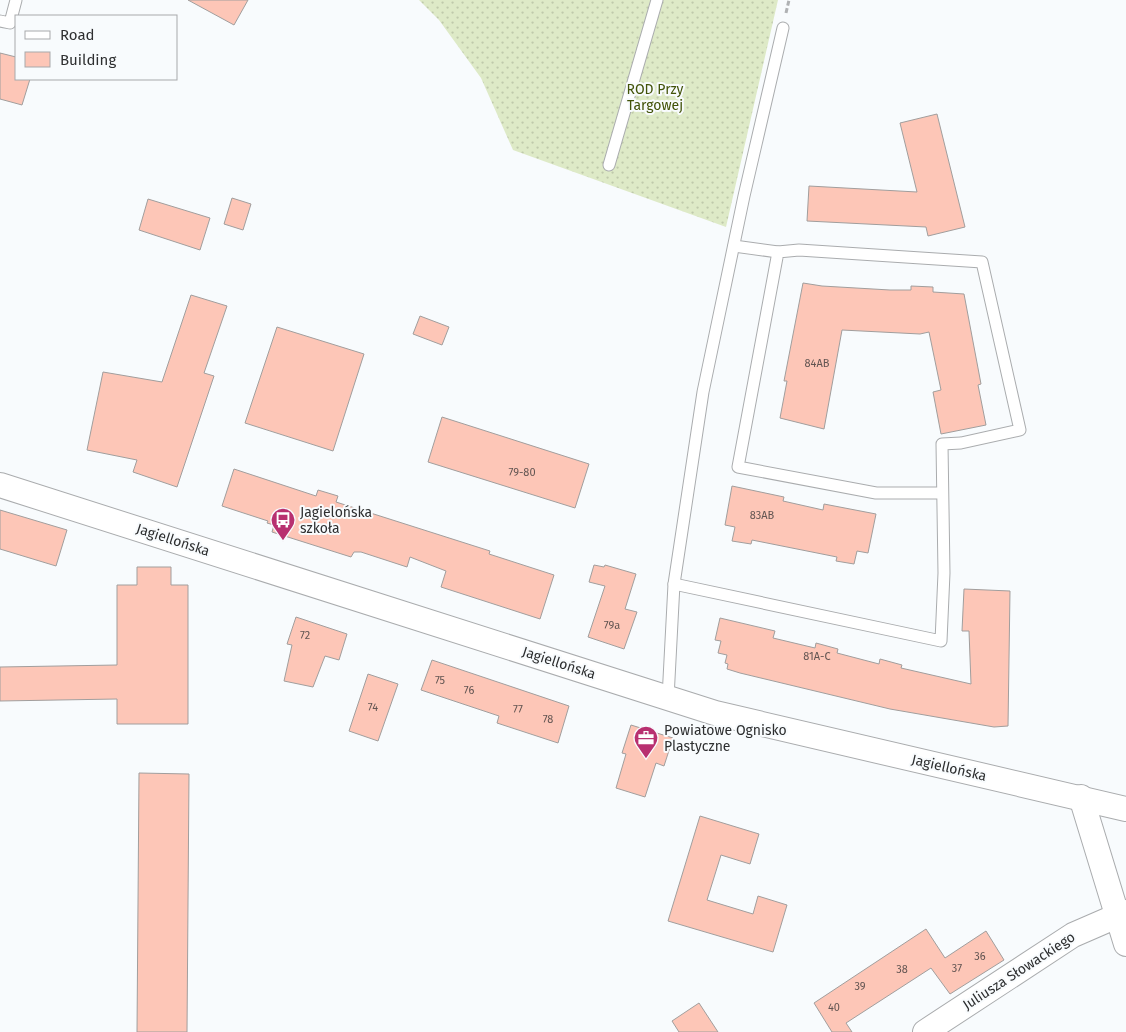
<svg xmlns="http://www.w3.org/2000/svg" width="1126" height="1032" viewBox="0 0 1126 1032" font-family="'Fira Sans',sans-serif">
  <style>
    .grass { fill: url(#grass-dots) }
    .building { fill: #fdc6b7; stroke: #a19e9d }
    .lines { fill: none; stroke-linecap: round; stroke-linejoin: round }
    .lane-casing { stroke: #aaacae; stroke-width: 13 }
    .street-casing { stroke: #aaacae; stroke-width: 26 }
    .path { stroke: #b0b2b4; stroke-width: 3; stroke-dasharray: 5 2.5; stroke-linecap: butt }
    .lane { stroke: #fff; stroke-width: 11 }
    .street { stroke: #fff; stroke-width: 24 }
    .labels { text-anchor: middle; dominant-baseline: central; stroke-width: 4; stroke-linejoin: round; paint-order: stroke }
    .number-label { font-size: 11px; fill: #625552 }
    .park-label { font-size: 14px; fill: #425309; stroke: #f8fbfd }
    .poi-label { font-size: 14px; fill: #2e2f30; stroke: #f8fbfd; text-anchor: start }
    .street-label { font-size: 14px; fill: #2e2f30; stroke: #f8fbfd }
  </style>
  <defs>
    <pattern id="grass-dots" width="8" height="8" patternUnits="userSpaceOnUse" patternTransform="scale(1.25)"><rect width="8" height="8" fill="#deeac7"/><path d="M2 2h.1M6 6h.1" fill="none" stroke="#bfc9ab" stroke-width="1.8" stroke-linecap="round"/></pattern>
  </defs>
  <rect width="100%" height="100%" fill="#f8fbfd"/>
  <path class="grass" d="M 419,0 L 778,0 L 726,227 L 513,150 L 481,78 L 439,20 Z"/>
  <g class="building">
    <path d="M 188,0 L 248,0 L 234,25 Z"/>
    <path d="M 0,53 L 16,57 L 16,79 L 30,79 L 22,105 L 0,99 Z"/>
    <path d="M 937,114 L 965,227 L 928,236 L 926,227 L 807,221 L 809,186 L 917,192 L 900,123 Z"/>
    <path d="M 232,198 L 251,204 L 243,230 L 224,224 Z"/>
    <path d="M 148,199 L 210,218 L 200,250 L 139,230 Z"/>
    <path d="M 803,283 L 822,286 L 890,290 L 911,290 L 911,286 L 933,287 L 933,292 L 964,294 L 981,384 L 978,385 L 986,425 L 941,434 L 933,392 L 941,390 L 929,332 L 920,334 L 842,330 L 824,429 L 780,418 L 787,381 L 784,381 Z"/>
    <path d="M 191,295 L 227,306 L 204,373 L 214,376 L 177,487 L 133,472 L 137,460 L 87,450 L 103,372 L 162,382 Z"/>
    <path d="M 420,316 L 449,327 L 442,345 L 413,334 Z"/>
    <path d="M 277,327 L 364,354 L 333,451 L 245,423 Z"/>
    <path d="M 442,417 L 589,464 L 575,508 L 428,462 Z"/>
    <path d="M 234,469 L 316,496 L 318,490 L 338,496 L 336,502 L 490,551 L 489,554 L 554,575 L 540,619 L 441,587 L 446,571 L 410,557 L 407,567 L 361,552 L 354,552 L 351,557 L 272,532 L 274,525 L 267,523 L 268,521 L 222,506 Z"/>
    <path d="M 732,486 L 784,497 L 783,501 L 823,510 L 824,504 L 876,514 L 868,553 L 857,551 L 854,564 L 836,561 L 837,557 L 752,540 L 751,544 L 732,541 L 735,527 L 725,525 Z"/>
    <path d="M 0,510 L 67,530 L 56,566 L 0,549 Z"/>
    <path d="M 594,565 L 604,567 L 605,565 L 636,574 L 625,609 L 637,612 L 624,649 L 588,637 L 605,586 L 589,582 Z"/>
    <path d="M 137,567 L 171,567 L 171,585 L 188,585 L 188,724 L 117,724 L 117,699 L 0,701 L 0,667 L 117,665 L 117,585 L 137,585 Z"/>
    <path d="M 964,589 L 1010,591 L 1008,726 L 994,727 L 890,709 L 740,673 L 727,669 L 728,664 L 725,663 L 727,655 L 718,653 L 721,641 L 715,640 L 720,618 L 775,631 L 773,638 L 815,648 L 816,643 L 838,649 L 837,653 L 879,664 L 880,659 L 902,665 L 901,668 L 971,684 L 969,631 L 962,631 Z"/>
    <path d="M 296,617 L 347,634 L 339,660 L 325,656 L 313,687 L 284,681 L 292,645 L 287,644 Z"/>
    <path d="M 432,660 L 569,706 L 558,743 L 497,723 L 499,716 L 421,690 Z"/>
    <path d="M 368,674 L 398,684 L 378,741 L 349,731 Z"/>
    <path d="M 631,725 L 673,738 L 664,766 L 656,763 L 645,797 L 616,788 L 626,754 L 622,753 Z"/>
    <path d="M 139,773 L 189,774 L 187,1032 L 137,1032 Z"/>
    <path d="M 700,816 L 759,834 L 750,864 L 721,855 L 707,900 L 753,914 L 758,896 L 787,905 L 773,952 L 668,921 Z"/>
    <path d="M 926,929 L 945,958 L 986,931 L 1004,960 L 950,994 L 931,968 L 846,1023 L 852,1032 L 832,1032 L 814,1003 Z"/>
    <path d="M 699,1003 L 718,1032 L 679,1032 L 672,1021 Z"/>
  </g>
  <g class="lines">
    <defs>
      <g id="lane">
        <path d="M 0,21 L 10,23 L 16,0"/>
        <path d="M 609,165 L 657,0"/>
        <path d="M 734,246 L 778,252"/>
        <path d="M 674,584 L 941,641 L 944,573 L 942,444 L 961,443 L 1020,430 L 982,262 L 799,250 L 778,252 L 738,467 L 876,493 L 942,493"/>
        <path d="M 668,698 L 674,584 L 703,392 L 744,196 L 783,28"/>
      </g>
      <g id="street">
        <path d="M 0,485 L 715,713 L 1126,809"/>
        <path d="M 1081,797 L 1126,944"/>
        <path d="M 925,1032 L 1073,935 L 1126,912"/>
      </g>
    </defs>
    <use href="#lane" class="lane-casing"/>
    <use href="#street" class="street-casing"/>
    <path class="path" d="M 786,13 L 789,0"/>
    <use href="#lane" class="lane"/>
    <use href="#street" class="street"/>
  </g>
  <defs>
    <symbol id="bus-pin" viewBox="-11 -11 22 30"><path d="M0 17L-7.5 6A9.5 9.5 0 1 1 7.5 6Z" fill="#b83070" stroke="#f8fbfd"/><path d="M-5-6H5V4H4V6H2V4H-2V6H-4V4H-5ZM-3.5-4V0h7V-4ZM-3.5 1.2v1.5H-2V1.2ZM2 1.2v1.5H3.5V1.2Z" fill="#fff"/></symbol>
    <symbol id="office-pin" viewBox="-11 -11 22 30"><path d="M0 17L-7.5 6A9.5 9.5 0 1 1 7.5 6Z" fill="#b83070" stroke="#f8fbfd"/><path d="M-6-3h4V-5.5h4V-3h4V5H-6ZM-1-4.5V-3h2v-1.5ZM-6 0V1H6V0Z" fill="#fff"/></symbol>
  </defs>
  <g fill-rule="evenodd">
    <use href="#bus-pin" x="269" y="506" width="28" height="38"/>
    <use href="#office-pin" x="632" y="724" width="28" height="38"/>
  </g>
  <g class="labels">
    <g class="number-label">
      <text x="817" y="363">84AB</text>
      <text x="522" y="472">79-80</text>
      <text x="762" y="515">83AB</text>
      <text x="612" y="625">79a</text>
      <text x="305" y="635">72</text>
      <text x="817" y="656">81A-C</text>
      <text x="440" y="680">75</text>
      <text x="469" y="690">76</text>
      <text x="373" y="707">74</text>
      <text x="518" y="709">77</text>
      <text x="548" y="719">78</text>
      <text x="980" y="956">36</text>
      <text x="957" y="968">37</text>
      <text x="902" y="969">38</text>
      <text x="860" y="986">39</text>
      <text x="834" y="1007">40</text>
    </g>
    <g class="park-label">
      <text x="655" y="89">ROD Przy<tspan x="655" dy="16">Targowej</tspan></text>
    </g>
    <g class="poi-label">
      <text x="300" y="512">Jagielońska<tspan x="300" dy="16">szkoła</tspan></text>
      <text x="664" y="730">Powiatowe Ognisko<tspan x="664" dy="16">Plastyczne</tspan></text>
    </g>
    <g class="street-label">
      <text transform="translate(173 540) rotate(18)">Jagiellońska</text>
      <text transform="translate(559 663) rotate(18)">Jagiellońska</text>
      <text transform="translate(949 768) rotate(13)">Jagiellońska</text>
      <text transform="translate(1019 971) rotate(-33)">Juliusza Słowackiego</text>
    </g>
  </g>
  <rect x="15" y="15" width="162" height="65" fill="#f8fbfd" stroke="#a7a9ab"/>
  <rect x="25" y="31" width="25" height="8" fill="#ffffff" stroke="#a7a9ab"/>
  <text x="60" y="40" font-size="15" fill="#2e2f30">Road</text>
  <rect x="25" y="52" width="25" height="15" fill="#fdc6b7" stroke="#a7a9ab"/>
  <text x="60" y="65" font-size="15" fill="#2e2f30">Building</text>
</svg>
